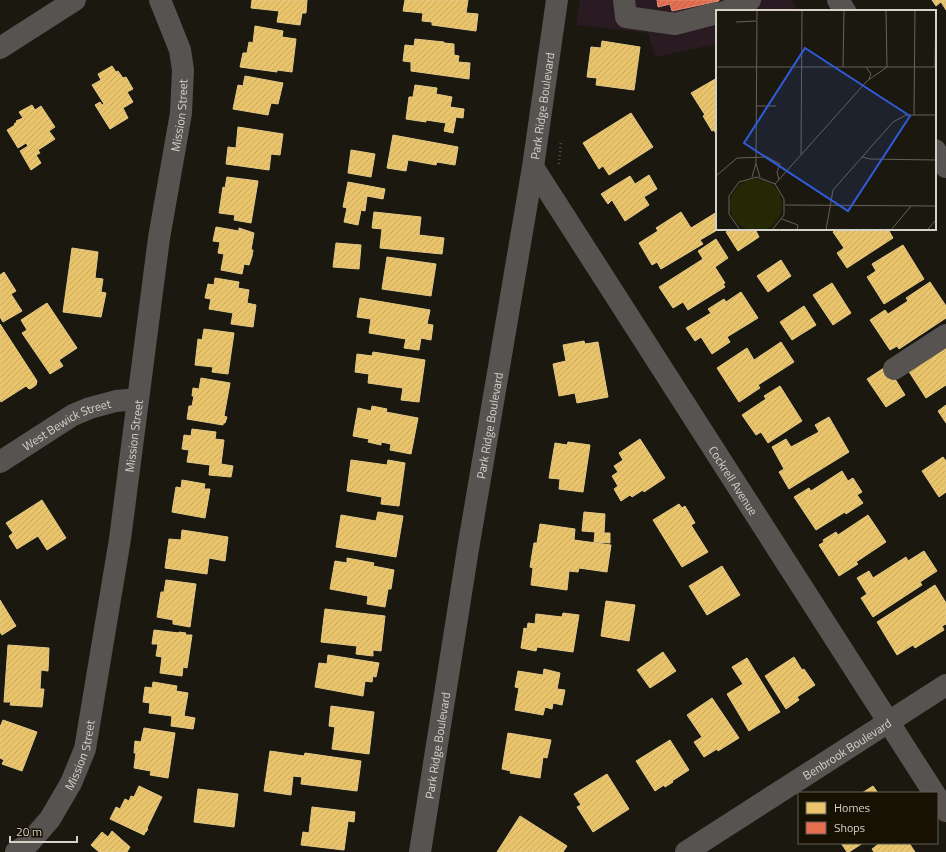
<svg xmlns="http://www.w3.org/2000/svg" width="946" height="852" viewBox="0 0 946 852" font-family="'Titillium Web',sans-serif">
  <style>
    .commercial { fill: #2a1b23 }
    .homes { fill: url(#homes-hatch); stroke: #e3c886 }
    .shops { fill: url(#shops-hatch); stroke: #e28d75 }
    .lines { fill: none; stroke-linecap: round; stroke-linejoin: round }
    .path { stroke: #53514e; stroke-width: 2.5; stroke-dasharray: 1 3; stroke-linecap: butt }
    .minor { stroke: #565351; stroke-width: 22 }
    .labels { text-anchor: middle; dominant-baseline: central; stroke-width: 4; stroke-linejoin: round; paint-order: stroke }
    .street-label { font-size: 12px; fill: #d6d2c8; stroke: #171104 }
    .inset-road { fill: none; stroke: #66625a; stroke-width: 1 }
    .view { fill: #305bd6; fill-opacity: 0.15; stroke: #305bd6; stroke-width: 2 }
    .inset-edge { fill: none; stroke: #d6d2c8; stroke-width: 2 }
  </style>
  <defs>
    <pattern id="homes-hatch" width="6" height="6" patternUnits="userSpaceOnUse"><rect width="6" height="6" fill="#e9c46a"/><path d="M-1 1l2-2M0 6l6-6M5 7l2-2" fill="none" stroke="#c7a961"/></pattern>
    <pattern id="shops-hatch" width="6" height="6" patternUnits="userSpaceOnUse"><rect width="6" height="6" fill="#e76f51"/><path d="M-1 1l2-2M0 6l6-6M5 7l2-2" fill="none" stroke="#b5614b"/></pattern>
  </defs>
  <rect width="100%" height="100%" fill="#1b1810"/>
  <path class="commercial" d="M 580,0 L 792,0 L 797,8 L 791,11 L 717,11 L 717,44 L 655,57 L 648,33 L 576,25 Z"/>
  <g class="homes">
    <path d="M 252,0 L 307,0 L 306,13 L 302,13 L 300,25 L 277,22 L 279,11 L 251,8 Z"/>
    <path d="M 405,0 L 468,0 L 466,13 L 478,14 L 476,31 L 432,25 L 432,22 L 422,21 L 423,13 L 403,11 Z"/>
    <path d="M 932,0 L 946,0 L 946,10 L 941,2 L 936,6 Z"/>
    <path d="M 255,26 L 283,31 L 282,37 L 296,39 L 292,72 L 277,70 L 277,72 L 240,67 L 243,53 L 247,53 L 249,42 L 253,43 Z"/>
    <path d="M 415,39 L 444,42 L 444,43 L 454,44 L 454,55 L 459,56 L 458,62 L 470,63 L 469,79 L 411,71 L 411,62 L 403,61 L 405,45 L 414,46 Z"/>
    <path d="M 602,41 L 640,47 L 634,90 L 596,85 L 597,78 L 587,77 L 591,47 L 601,48 Z"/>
    <path d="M 112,66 L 116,72 L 118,71 L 123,78 L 126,77 L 133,89 L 127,92 L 133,102 L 123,108 L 128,118 L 110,129 L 95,105 L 100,102 L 102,105 L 104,104 L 92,85 L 101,80 L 98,74 Z"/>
    <path d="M 245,76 L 283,83 L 278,104 L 271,103 L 268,115 L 233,109 L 238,85 L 243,86 Z"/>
    <path d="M 717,78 L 717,136 L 714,130 L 712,131 L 703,116 L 705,115 L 691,93 Z"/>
    <path d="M 415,85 L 437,88 L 436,94 L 452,97 L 450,107 L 464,109 L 463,118 L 456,117 L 453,133 L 444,131 L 446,123 L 426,120 L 426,122 L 406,119 L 409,97 L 413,97 Z"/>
    <path d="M 32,105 L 35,110 L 41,106 L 55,127 L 49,131 L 55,139 L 38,150 L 40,153 L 36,155 L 41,163 L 31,170 L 20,151 L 28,146 L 26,143 L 18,148 L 7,130 L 15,125 L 14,124 L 17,122 L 16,121 L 23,118 L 19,112 Z"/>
    <path d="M 631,113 L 653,147 L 609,175 L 603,166 L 599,169 L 583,143 Z"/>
    <path d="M 238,127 L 283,134 L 280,155 L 271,154 L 269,170 L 226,164 L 228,147 L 236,148 Z"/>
    <path d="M 393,135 L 458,147 L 455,165 L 437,162 L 436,165 L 408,160 L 406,171 L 387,168 Z"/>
    <path d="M 351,150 L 375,154 L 371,177 L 348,173 Z"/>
    <path d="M 649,175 L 657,189 L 644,197 L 649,205 L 625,221 L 612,200 L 608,204 L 601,194 L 630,176 L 635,184 Z"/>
    <path d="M 227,177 L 258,181 L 251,223 L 234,220 L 235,215 L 219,213 L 223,187 L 225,188 Z"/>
    <path d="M 348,182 L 385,189 L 383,199 L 367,196 L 365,211 L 361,210 L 358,225 L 344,222 L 347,208 L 343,207 Z"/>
    <path d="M 374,212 L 421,217 L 419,235 L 444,238 L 442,254 L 380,248 L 382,229 L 372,228 Z"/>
    <path d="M 681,212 L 691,228 L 717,212 L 717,229 L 719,229 L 700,240 L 703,244 L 661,269 L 657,262 L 652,265 L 639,243 L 658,231 L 656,228 Z"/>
    <path d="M 216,227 L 239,231 L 239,228 L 254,233 L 251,250 L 253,250 L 252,256 L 249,265 L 244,264 L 242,274 L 221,270 L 224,254 L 218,253 L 220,242 L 213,241 Z"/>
    <path d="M 730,229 L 755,229 L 759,237 L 738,251 L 726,232 Z"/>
    <path d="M 837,229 L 888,229 L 893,238 L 847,268 L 837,253 L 844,248 L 833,232 Z"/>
    <path d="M 716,239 L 728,258 L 715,267 L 725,283 L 723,284 L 725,287 L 688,310 L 683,302 L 673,308 L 659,287 L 703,259 L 698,251 Z"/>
    <path d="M 336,243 L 361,245 L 359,269 L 333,267 Z"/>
    <path d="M 903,245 L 924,279 L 884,304 L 867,277 L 876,271 L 872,264 Z"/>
    <path d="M 72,248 L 98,252 L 95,278 L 103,279 L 101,292 L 106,293 L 101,317 L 63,312 Z"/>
    <path d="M 387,257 L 436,264 L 431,296 L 382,289 Z"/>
    <path d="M 781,260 L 791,276 L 768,292 L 757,276 Z"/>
    <path d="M 4,272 L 16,291 L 11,294 L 22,311 L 3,322 L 0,317 L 0,275 Z"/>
    <path d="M 215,278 L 239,282 L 238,288 L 249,290 L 247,303 L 256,305 L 253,327 L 231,324 L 233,313 L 209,309 L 211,299 L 205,298 L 208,284 L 214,285 Z"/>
    <path d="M 930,282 L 946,306 L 946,318 L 899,349 L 897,346 L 890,350 L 870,320 L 885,310 L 888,314 L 908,301 L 906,298 Z"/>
    <path d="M 832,283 L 851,313 L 833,325 L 813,295 Z"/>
    <path d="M 741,292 L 758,318 L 727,337 L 730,342 L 712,354 L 701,337 L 695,341 L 686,328 L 711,313 L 708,309 L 724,299 L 726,302 Z"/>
    <path d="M 360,298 L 430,310 L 427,324 L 433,325 L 431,340 L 421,338 L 419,350 L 404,348 L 406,339 L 369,333 L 371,319 L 357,317 Z"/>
    <path d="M 47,303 L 77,348 L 59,360 L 63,366 L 50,374 L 22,333 L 27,330 L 21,320 Z"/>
    <path d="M 804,306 L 816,325 L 792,340 L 780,322 Z"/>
    <path d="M 0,324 L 37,381 L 36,385 L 32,388 L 29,389 L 26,386 L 1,402 L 0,400 Z"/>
    <path d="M 204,329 L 234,333 L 228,374 L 212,372 L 213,367 L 195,365 L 198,339 L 202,340 Z"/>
    <path d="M 584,341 L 585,344 L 598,342 L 608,397 L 577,403 L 575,393 L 559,396 L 553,364 L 566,361 L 563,345 Z"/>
    <path d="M 946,341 L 946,385 L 926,398 L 906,367 Z"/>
    <path d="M 781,342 L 794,362 L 758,385 L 760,388 L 739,402 L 717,368 L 747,348 L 754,360 Z"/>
    <path d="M 373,352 L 425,360 L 419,402 L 401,400 L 403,388 L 368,383 L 369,374 L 355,372 L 357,354 L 372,356 Z"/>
    <path d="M 887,366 L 905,395 L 886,407 L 867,379 Z"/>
    <path d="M 201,378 L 230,383 L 224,416 L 227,417 L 225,423 L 223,423 L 223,425 L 187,419 L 189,406 L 192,406 L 194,396 L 192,396 L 193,388 L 199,389 Z"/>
    <path d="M 780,386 L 802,421 L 768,443 L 761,432 L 756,435 L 742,415 L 766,399 L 764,396 Z"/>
    <path d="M 946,405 L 946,423 L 938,411 Z"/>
    <path d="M 372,406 L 387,409 L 386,412 L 418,418 L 411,454 L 390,450 L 391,444 L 381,442 L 381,445 L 368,442 L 369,439 L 353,436 L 358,408 L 371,411 Z"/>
    <path d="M 829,417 L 849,452 L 789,489 L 779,472 L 784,469 L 772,447 L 786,439 L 791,447 L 819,432 L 815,425 Z"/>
    <path d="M 192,429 L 216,432 L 215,439 L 224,440 L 221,464 L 233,466 L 231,477 L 209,475 L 210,465 L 187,462 L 189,450 L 182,449 L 184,435 L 191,436 Z"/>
    <path d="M 640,439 L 665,478 L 644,492 L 643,490 L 632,497 L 630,495 L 621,501 L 614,489 L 618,486 L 612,476 L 618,472 L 614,466 L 623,460 L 619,453 Z"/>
    <path d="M 568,442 L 590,445 L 583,492 L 559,489 L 560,479 L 549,478 L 555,443 L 567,445 Z"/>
    <path d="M 943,457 L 946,461 L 946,492 L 939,497 L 922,471 Z"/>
    <path d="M 351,460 L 387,465 L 388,460 L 405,463 L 399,506 L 381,504 L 382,497 L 347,491 Z"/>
    <path d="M 842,471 L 848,481 L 853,478 L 862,492 L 857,495 L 863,503 L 846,514 L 845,512 L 816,530 L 794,497 L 809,488 L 811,491 Z"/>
    <path d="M 182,480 L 205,484 L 204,489 L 210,489 L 205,518 L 172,512 L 176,487 L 181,488 Z"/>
    <path d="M 42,500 L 66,538 L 47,550 L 38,536 L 17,549 L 9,536 L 13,533 L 6,523 Z"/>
    <path d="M 679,504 L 682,508 L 685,506 L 695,523 L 691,525 L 708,552 L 682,567 L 653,520 Z"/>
    <path d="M 378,512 L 403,516 L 396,557 L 336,547 L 341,515 L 376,521 Z"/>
    <path d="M 584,512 L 605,514 L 604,533 L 610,533 L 610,543 L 594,542 L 595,532 L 582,531 Z"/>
    <path d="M 868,515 L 886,542 L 856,562 L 858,564 L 839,576 L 819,545 L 824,542 L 823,540 L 836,532 L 838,535 Z"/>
    <path d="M 540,524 L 575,529 L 574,540 L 611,545 L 607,572 L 579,568 L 578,572 L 569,571 L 567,590 L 531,585 L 533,568 L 530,567 L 534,543 L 537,543 Z"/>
    <path d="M 182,530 L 228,537 L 225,561 L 209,558 L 207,574 L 165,568 L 169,539 L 181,540 Z"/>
    <path d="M 924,551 L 937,571 L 920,582 L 922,585 L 873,617 L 861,598 L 867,594 L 857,578 L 869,571 L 873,578 L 906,557 L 908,561 Z"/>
    <path d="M 347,558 L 374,563 L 373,566 L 394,570 L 391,589 L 388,589 L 385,607 L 367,604 L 368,596 L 330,589 L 335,561 L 347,563 Z"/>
    <path d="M 722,566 L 740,595 L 707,615 L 689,586 Z"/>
    <path d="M 166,580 L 196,584 L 190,627 L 173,624 L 173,620 L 157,617 L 161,592 L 164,592 Z"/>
    <path d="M 935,585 L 946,603 L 946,624 L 942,626 L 944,630 L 915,648 L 913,645 L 897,655 L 877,622 Z"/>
    <path d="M 0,600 L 16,626 L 2,635 L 0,632 Z"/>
    <path d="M 606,601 L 635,605 L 629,641 L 601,636 Z"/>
    <path d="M 325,609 L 385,616 L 381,651 L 373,650 L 373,656 L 356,654 L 357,646 L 321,642 Z"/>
    <path d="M 563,613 L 579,615 L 573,652 L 537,647 L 536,651 L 521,648 L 524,628 L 527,629 L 528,623 L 535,624 L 536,614 L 562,617 Z"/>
    <path d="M 154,630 L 179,633 L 179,632 L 186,633 L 185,635 L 192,635 L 187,668 L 183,667 L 182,676 L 160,673 L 162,657 L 156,656 L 158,644 L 152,644 Z"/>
    <path d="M 8,645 L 49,648 L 48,671 L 41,670 L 40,689 L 44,689 L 42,707 L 10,705 L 11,702 L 4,702 Z"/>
    <path d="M 663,652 L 676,671 L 650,688 L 637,670 Z"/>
    <path d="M 328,655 L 379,663 L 376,677 L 373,676 L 372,682 L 365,681 L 363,696 L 315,687 L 319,663 L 327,664 Z"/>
    <path d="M 794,657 L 802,670 L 804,669 L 815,685 L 797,697 L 799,700 L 786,709 L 765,676 Z"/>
    <path d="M 747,658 L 780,712 L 749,731 L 727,694 L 743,684 L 732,667 Z"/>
    <path d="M 544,669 L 560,673 L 557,689 L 565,690 L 562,705 L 553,703 L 552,709 L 545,707 L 543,715 L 515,710 L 519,688 L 515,687 L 518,671 L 543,675 Z"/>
    <path d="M 153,682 L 177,686 L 176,691 L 188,693 L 184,716 L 195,718 L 193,729 L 171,726 L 172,716 L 149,713 L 150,703 L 143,702 L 145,687 L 152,688 Z"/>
    <path d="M 712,698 L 739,738 L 718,751 L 717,749 L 704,757 L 694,742 L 702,737 L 687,715 Z"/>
    <path d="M 331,706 L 374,712 L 369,754 L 332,749 L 335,727 L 329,726 Z"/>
    <path d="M 3,720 L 37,732 L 22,771 L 2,764 L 4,760 L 0,758 L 0,727 Z"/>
    <path d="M 144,728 L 175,733 L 168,778 L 150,775 L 151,771 L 134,768 L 136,753 L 134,753 L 135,741 L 141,742 Z"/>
    <path d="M 508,733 L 551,740 L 547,758 L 543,757 L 540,778 L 510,773 L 511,771 L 502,769 Z"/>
    <path d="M 670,740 L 689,770 L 672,781 L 673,782 L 665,787 L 664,785 L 655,791 L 636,761 Z"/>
    <path d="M 270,751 L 304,756 L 305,753 L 361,761 L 357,791 L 301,784 L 302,777 L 293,776 L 291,795 L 264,791 Z"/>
    <path d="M 607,774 L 629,809 L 593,832 L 577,807 L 581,805 L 574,794 Z"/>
    <path d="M 139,786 L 162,797 L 147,828 L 148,829 L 146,832 L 145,832 L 144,835 L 110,819 L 116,807 L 120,809 L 125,799 L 129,801 L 131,796 L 134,797 Z"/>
    <path d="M 873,786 L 878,793 L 862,793 Z"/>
    <path d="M 198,789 L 238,794 L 234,827 L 194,822 Z"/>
    <path d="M 312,807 L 355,812 L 354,822 L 348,821 L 344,850 L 301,845 L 303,832 L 309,833 Z"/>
    <path d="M 520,816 L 567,846 L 563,852 L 497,852 Z"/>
    <path d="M 112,831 L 130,847 L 127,852 L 99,852 L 91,845 L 102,832 L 108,837 Z"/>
    <path d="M 841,843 L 863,843 L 849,852 L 847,852 Z"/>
    <path d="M 880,843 L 909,843 L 915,852 L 874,852 L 872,849 Z"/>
  </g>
  <path class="shops" d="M 657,0 L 719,0 L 719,1 L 672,11 L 670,4 L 658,7 Z"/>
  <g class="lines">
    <path class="path" d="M 559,164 L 561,141"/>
    <g class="minor">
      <path d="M 624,0 L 626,17 L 675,24 L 717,13"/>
      <path d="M 838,0 L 845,11"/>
      <path d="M 727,11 L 739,8 L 750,0"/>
      <path d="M 0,48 L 75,0"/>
      <path d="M 935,150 L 946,167"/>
      <path id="s1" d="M 533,167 L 934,793"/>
      <path d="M 894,369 L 946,335"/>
      <path id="s2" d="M 0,462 L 73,415 L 90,408 L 116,401 L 138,399"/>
      <path d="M 937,797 L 946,811"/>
      <path id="s3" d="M 16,852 L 29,843 L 50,819 L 71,783 L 85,749 L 120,539 L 159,238 L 181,113 L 183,70 L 180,50 L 160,0"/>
      <path id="s4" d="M 420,852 L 468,549 L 533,167 L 557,0"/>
      <path id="s5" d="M 686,852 L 946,685"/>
    </g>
  </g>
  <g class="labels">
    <g class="street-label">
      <text stroke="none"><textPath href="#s4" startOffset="756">Park Ridge Boulevard</textPath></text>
      <text stroke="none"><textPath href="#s3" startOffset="767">Mission Street</textPath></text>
      <text stroke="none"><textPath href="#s2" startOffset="77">West Bewick Street</textPath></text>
      <text stroke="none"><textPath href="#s4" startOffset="432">Park Ridge Boulevard</textPath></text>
      <text stroke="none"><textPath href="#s3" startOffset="443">Mission Street</textPath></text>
      <text stroke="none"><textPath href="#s1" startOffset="372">Cockrell Avenue</textPath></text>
      <text stroke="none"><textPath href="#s4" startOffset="108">Park Ridge Boulevard</textPath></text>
      <text stroke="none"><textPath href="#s5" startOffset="191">Benbrook Boulevard</textPath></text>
      <text stroke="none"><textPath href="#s3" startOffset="119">Mission Street</textPath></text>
    </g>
  </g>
  <g transform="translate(716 10)">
    <rect width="220" height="220" fill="#1b1810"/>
    <path d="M14 195a26 26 0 1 1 52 0a26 26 0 1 1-52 0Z" fill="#252804"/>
    <path class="inset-road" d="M 20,12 L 40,11M 0,57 L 220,57M 127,57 L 128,0M 150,57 L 155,64 L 153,69M 219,57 L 220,0M 40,96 L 60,96M 198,105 L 199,0M 85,144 L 86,0M 146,147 L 154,149 L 220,150M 40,154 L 44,167M 0,166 L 21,148 L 51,147 L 64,154 L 61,162 L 63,170M 36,167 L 40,153 L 41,0M 59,174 L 151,71 L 171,57 L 170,0M 69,195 L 220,196M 66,209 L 82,215 L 81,220M 24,220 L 13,204 L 13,186 L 23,172 L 41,167 L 59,174 L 68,189 L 68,205 L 56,220M 110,220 L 117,180 L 177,112 L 190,105 L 220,105M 175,220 L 195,196M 211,220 L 220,210"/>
    <path class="view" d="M 89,38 L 194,106 L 132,201 L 28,133 Z"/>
    <rect width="220" height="220" class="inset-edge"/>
  </g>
  <rect x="798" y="792" width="140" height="52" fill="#171104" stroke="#635e52"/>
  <rect x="806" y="802" width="20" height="12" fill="#e9c46a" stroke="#635e52"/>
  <text x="834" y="812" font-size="12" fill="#d6d2c8">Homes</text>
  <rect x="806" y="822" width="20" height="12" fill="#e76f51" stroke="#635e52"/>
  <text x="834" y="832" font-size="12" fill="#d6d2c8">Shops</text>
  <path d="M10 836v6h67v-6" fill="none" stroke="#d6d2c8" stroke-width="2"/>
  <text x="16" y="836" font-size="12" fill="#d6d2c8" stroke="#171104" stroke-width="3" paint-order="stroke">20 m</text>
</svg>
